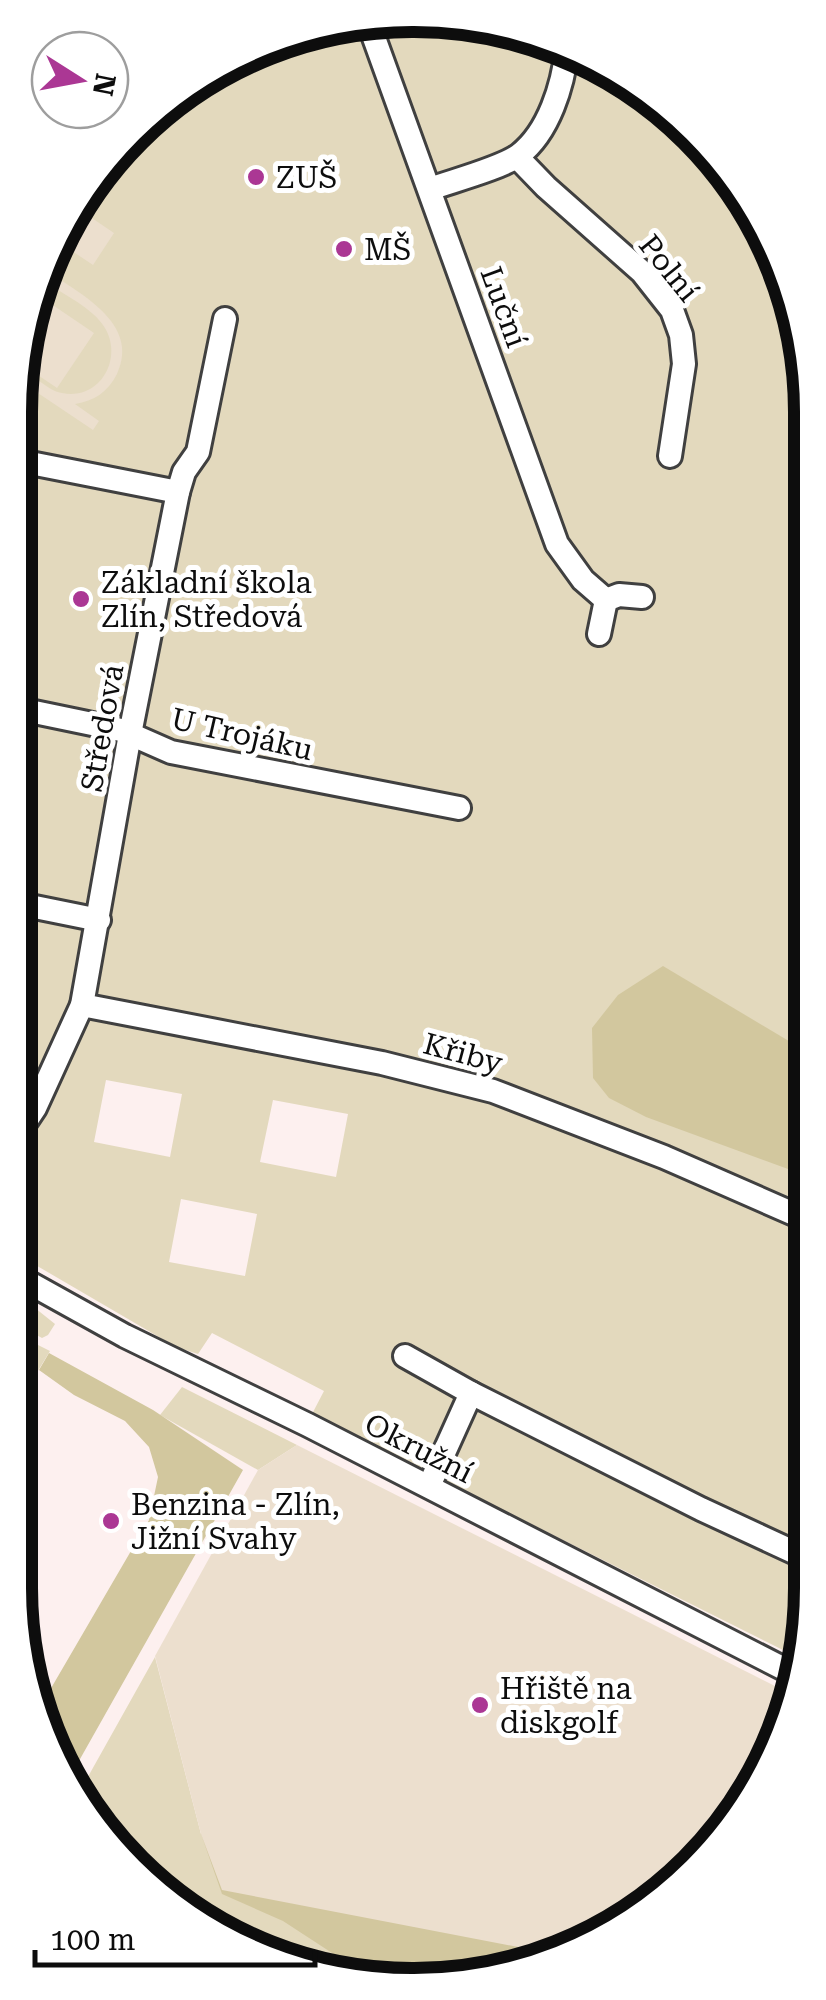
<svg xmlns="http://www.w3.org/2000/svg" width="826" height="2000" viewBox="0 0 826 2000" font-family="'Roboto Serif',serif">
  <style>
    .green { fill: #e3d9bd; fill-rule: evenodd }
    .forest { fill: #d2c79e }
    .pitch { fill: #ecdfce }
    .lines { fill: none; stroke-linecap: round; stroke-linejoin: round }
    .minor-casing { stroke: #404040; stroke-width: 28 }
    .minor { stroke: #fff; stroke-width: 22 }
    .poi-dot { fill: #ab3794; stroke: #fff; stroke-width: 4 }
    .labels { text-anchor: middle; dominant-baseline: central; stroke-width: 10; stroke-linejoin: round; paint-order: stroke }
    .poi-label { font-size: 30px; fill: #0d0d0d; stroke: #fff; text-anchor: start }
    .street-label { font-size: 30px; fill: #0d0d0d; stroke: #fff }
    .rim { fill: none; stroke: #0d0d0d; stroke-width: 12 }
  </style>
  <rect width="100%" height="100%" fill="#fdf0ef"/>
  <g class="green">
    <path d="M 386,16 L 540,36 L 635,82 L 713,151 L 770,237 L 808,360 L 811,1587 L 799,1658 L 429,1473 L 394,1459 L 312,1414 L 324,1391 L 212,1333 L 198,1354 L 176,1347 L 15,1253 L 15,413 L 36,286 L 113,151 L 236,56 ZM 106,1080 L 182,1094 L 170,1157 L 94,1142 ZM 273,1100 L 348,1114 L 336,1177 L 260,1162 ZM 181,1199 L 257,1214 L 245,1276 L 169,1262 Z"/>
    <path d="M 15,1292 L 55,1324 L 48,1335 L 42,1338 L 15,1323 Z"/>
    <path d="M 34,1343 L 50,1351 L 36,1374 L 18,1363 L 25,1350 Z"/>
    <path d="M 182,1387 L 297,1445 L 258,1470 L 160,1415 Z"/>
    <path d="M 155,1657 L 201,1834 L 222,1890 L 491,1977 L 360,1982 L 215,1932 L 113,1849 L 80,1791 Z"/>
  </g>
  <g class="forest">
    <path d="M 663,966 L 809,1053 L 810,1177 L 646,1117 L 609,1098 L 593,1078 L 592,1028 L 618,995 Z"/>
    <path d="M 49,1353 L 153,1410 L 243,1470 L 71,1775 L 36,1714 L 149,1520 L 158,1477 L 149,1447 L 125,1421 L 74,1395 L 39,1370 Z"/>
    <path d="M 201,1834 L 265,1838 L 634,1918 L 491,1977 L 375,1981 L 283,1921 L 222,1894 Z"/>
  </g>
  <g class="pitch">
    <path d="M 80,210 L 114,233 L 93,265 L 60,243 Z"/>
    <path d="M 45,270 C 79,293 141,323 117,374 C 108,392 94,401 75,404 L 99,421 L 93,430 L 20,381 L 22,368 C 34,376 49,391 62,393 C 101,401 125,356 103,325 C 90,306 59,292 40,279 Z"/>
    <path d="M 35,293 L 94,333 L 57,388 L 23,365 Z"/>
    <path d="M 297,1445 L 793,1695 L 790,1714 L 729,1829 L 634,1918 L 549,1953 L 222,1890 L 201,1834 L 155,1656 L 258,1470 Z"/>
  </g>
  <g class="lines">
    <defs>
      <g id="minor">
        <path d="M 368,21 L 557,544 L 583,580 L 606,600"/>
        <path d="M 517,157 L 546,187 L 642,272 L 672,310 L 681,335 L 684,364 L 670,456"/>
        <path d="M 430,189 C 452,181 502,168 519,155 C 549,132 563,85 567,49"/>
        <path d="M 15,460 L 178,492"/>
        <path d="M 606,600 L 619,595 L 642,597"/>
        <path d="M 599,634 L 606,600"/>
        <path d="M 15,708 L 121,730 L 171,752 L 459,808"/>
        <path d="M 15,903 L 99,920"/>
        <path d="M 82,1005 L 382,1063 L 493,1091 L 664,1157 L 810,1221"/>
        <path d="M 15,1138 L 35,1108 L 82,1005 L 130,734 L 178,492 L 184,472 L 198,452 L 225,319"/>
        <path d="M 15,1275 L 125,1336 L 308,1425 L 796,1675"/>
        <path d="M 405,1356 L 471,1393"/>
        <path d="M 429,1486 L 471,1393 L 701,1509 L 811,1560"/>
      </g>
    </defs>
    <use href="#minor" class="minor-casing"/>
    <use href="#minor" class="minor"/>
  </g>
  <g class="poi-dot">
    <circle cx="256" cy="177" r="10"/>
    <circle cx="344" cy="249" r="10"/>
    <circle cx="81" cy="599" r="10"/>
    <circle cx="111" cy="1521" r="10"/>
    <circle cx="480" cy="1705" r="10"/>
  </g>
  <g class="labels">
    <g class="poi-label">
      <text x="276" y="177">ZUŠ</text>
      <text x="364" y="249">MŠ</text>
      <text x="101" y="582">Základní škola<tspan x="101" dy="34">Zlín, Středová</tspan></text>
      <text x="131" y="1504">Benzina - Zlín,<tspan x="131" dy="34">Jižní Svahy</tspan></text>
      <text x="500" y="1688">Hřiště na<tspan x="500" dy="34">diskgolf</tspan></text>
    </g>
    <g class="street-label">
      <text transform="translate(669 268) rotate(51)">Polní</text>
      <text transform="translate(504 307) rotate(70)">Luční</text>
      <text transform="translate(102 728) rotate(-80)">Středová</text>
      <text transform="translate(242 734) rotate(13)">U Trojáku</text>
      <text transform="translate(463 1053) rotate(15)">Křiby</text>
      <text transform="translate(419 1448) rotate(27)">Okružní</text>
    </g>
  </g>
  <path d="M0 0H826V2000H0ZM412 32H414A380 380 0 0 1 794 412V1588A380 380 0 0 1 414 1968H412A380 380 0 0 1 32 1588V412A380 380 0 0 1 412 32Z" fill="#fff" fill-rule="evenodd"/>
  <path class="rim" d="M412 32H414A380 380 0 0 1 794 412V1588A380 380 0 0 1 414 1968H412A380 380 0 0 1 32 1588V412A380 380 0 0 1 412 32Z"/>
  <g transform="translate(80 80) rotate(101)"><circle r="48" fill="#ffffff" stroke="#9e9e9e" stroke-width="2.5"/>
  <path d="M0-8L18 38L0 25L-18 38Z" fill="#ab3794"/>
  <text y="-15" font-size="28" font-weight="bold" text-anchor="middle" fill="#0d0d0d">N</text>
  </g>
  <path d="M35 1950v15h280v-15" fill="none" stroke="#0d0d0d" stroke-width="5"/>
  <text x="50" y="1950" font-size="30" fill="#0d0d0d" stroke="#ffffff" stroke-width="8" paint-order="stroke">100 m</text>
</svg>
